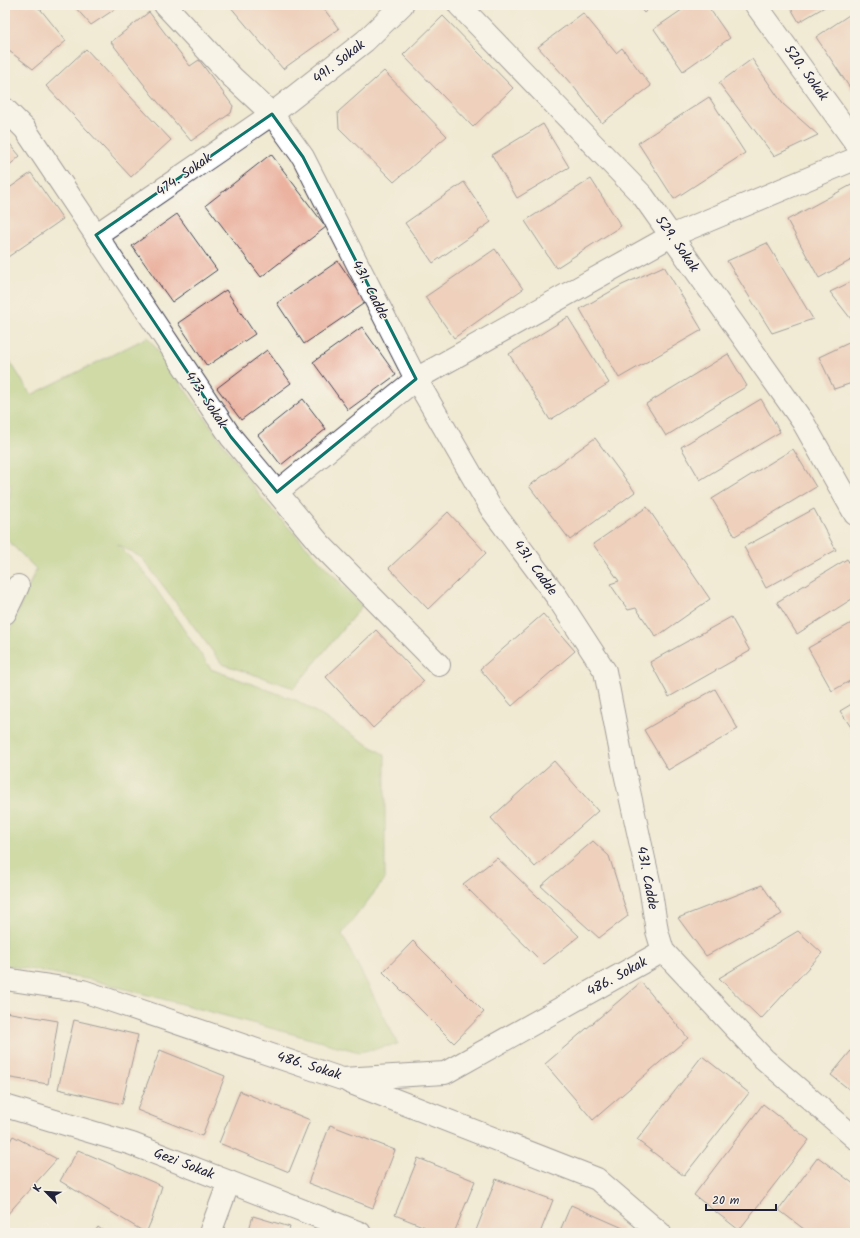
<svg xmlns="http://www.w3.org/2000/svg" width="860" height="1238" viewBox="0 0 860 1238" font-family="Kalam,sans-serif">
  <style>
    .green { fill: #a6c872; stroke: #647556 }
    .building { fill: #ebb2a0 }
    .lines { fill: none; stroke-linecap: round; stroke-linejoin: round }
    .minor-casing { stroke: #414052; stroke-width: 24 }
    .minor { stroke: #fff; stroke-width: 22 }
    .marked { fill: none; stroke: #0f766e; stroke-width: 3; stroke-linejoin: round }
    .labels { text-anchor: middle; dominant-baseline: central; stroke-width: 3; stroke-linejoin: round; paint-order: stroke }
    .street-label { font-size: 14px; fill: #22223b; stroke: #f7f3e8 }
  </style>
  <rect width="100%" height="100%" fill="#f7f3e8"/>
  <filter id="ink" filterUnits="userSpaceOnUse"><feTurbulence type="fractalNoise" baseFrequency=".025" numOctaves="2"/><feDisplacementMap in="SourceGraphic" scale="8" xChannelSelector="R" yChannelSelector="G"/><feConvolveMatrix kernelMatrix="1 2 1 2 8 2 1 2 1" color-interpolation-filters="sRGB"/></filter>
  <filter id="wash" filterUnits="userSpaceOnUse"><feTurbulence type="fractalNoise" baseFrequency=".012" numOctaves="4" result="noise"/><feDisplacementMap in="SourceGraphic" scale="16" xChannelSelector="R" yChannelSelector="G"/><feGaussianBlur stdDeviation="0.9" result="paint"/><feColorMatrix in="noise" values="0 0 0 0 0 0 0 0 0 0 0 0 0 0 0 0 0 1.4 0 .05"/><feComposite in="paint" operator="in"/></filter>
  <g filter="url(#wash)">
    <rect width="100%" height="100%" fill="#f0ead3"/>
    <path class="green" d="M 148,337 L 263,500 L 362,606 L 294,688 L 222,664 L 142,558 L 117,544 L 143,570 L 211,669 L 298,701 L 385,755 L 385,879 L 342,934 L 398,1044 L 359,1052 L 92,980 L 5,965 L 5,642 L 36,569 L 5,538 L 11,485 L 5,482 L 5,353 L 31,395 Z"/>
    <g id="blocks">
      <g class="building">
        <path d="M 5,5 L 34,5 L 41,10 L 66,41 L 33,69 L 5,48 Z"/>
        <path d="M 73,5 L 121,5 L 91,25 Z"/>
        <path d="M 229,5 L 321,5 L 339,29 L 283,69 Z"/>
        <path d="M 638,5 L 653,5 L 644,13 Z"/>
        <path d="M 689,5 L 707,5 L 730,38 L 683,71 L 654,29 Z"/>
        <path d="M 789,5 L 828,5 L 799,22 Z"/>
        <path d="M 855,11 L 855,89 L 852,91 L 816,37 Z"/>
        <path d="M 149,12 L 190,66 L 199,60 L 233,106 L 231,113 L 191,141 L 152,95 L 111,42 Z"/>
        <path d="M 583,13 L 616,53 L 622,48 L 651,86 L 602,123 L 573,86 L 538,47 Z"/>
        <path d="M 443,16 L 513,88 L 473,127 L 403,55 Z"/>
        <path d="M 86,49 L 171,140 L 131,177 L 46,86 Z"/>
        <path d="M 752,59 L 783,104 L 818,135 L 774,156 L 719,83 Z"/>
        <path d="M 384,71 L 447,136 L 394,182 L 339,128 L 338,112 Z"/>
        <path d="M 709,97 L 745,153 L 674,199 L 638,143 Z"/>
        <path d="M 543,124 L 569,167 L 517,198 L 492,155 Z"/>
        <path d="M 5,138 L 20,156 L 5,169 Z"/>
        <path d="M 271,154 L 326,227 L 261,277 L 206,205 Z"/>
        <path d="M 31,173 L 63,219 L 5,259 L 5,191 Z"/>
        <path d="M 591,179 L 621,226 L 556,268 L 525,221 Z"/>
        <path d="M 464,182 L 491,222 L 433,263 L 405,223 Z"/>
        <path d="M 855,183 L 855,258 L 819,278 L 787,220 Z"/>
        <path d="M 177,214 L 217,270 L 172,302 L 132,246 Z"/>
        <path d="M 767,243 L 813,319 L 772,333 L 727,261 Z"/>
        <path d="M 495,249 L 523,289 L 454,338 L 425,297 Z"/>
        <path d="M 338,261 L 366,302 L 304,344 L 277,303 Z"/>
        <path d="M 664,266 L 702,330 L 619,378 L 580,309 L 622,285 Z"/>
        <path d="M 855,280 L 855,317 L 851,319 L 830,292 Z"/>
        <path d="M 226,290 L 255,334 L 207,366 L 178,323 Z"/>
        <path d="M 568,317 L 609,383 L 550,420 L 509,354 Z"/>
        <path d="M 362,327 L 396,375 L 348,410 L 313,362 Z"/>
        <path d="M 855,340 L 855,382 L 834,389 L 819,357 Z"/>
        <path d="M 267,350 L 291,383 L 241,420 L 217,388 Z"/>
        <path d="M 728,354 L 747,386 L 666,436 L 646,404 Z"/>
        <path d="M 303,399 L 326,429 L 281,465 L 258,435 Z"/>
        <path d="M 761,399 L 780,432 L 700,480 L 681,447 Z"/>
        <path d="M 595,438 L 635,492 L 570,540 L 529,486 Z"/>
        <path d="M 793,449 L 816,487 L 735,536 L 712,499 Z"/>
        <path d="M 647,507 L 710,599 L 656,637 L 636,608 L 628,610 L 610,584 L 619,581 L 593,544 Z"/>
        <path d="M 814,509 L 836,550 L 766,588 L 744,547 Z"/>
        <path d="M 448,512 L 486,553 L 428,609 L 389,568 Z"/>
        <path d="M 847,559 L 855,572 L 855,597 L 797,634 L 777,602 Z"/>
        <path d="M 543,614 L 575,651 L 512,706 L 480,669 Z"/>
        <path d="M 731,617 L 750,651 L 669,697 L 650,662 Z"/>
        <path d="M 855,621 L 855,678 L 832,691 L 808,648 Z"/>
        <path d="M 376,630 L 424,681 L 373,728 L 326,677 Z"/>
        <path d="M 715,689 L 738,729 L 668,770 L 644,730 Z"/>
        <path d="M 855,702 L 855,733 L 840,711 Z"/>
        <path d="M 554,761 L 598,811 L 535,867 L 491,818 Z"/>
        <path d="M 593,841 L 609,856 L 628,916 L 599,938 L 541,886 Z"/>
        <path d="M 497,858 L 579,936 L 544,964 L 463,884 Z"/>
        <path d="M 762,885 L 782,914 L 706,956 L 678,918 Z"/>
        <path d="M 798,931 L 822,953 L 761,1019 L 719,978 Z"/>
        <path d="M 413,941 L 484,1012 L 454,1043 L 383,972 Z"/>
        <path d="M 641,982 L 688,1038 L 593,1120 L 545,1064 Z"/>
        <path d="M 5,1012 L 58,1021 L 48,1084 L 5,1077 Z"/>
        <path d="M 74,1020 L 138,1035 L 122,1104 L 58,1089 Z"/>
        <path d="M 855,1046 L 855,1094 L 831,1075 Z"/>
        <path d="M 160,1050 L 225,1076 L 202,1136 L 137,1110 Z"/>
        <path d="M 702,1056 L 749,1093 L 684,1176 L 637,1140 Z"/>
        <path d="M 240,1091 L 310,1120 L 289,1172 L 219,1143 Z"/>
        <path d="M 763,1104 L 809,1140 L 739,1230 L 694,1195 Z"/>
        <path d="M 330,1125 L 395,1150 L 373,1208 L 308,1183 Z"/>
        <path d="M 13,1136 L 57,1159 L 5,1217 L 5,1149 Z"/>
        <path d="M 78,1150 L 162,1186 L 152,1219 L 146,1233 L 60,1181 Z"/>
        <path d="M 818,1157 L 855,1185 L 855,1220 L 846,1233 L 809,1233 L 779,1210 Z"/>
        <path d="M 418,1158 L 475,1181 L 454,1233 L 440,1233 L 395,1215 Z"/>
        <path d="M 496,1179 L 553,1200 L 540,1233 L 475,1233 Z"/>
        <path d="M 571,1205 L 623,1228 L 620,1233 L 559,1233 Z"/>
        <path d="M 253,1216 L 290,1227 L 288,1233 L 248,1233 Z"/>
        <path d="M 98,1227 L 106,1233 L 94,1233 Z"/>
      </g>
    </g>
  </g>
  <g filter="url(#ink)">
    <use href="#blocks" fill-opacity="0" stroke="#414052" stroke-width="1"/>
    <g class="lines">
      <defs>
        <g id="minor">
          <path d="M 165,5 L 232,77 L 272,114 L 303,157 L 416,379 L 492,510 L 557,597 L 605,671 L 623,764 L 650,886 L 657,931 L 663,951 L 764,1059 L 855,1138"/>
          <path d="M 459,5 L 643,196 L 803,422 L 855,514"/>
          <path d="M 756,5 L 855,142"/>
          <path d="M 5,109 L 25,129 L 231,437 L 320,544 L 439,665"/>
          <path d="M 96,235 L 272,114 L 365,41 L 402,5"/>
          <path d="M 277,492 L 416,379 L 671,236 L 855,159"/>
          <path d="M 5,613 L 18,586"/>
          <path d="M 5,979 L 83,991 L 342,1079 L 445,1073 L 663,951"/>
          <path d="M 349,1082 L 597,1179 L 660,1233"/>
          <path d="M 5,1106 L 132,1144 L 360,1233"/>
          <path d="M 210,1233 L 229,1182"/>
        </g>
      </defs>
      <use href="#minor" class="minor-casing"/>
      <use href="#minor" class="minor"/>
    </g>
  </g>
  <path d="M0 0H860V1238H0ZM 272,114 L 303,157 L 416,379 L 277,492 L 231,437 L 96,235 Z" fill="#f0ead3" fill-opacity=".55" fill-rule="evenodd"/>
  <path class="marked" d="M 272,114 L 303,157 L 416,379 L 277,492 L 231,437 L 96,235 Z"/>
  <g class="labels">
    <g class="street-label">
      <text transform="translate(339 62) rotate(-38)">491. Sokak</text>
      <text transform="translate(806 73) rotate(54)">520. Sokak</text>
      <text transform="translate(184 175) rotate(-35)">474. Sokak</text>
      <text transform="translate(677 244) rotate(55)">529. Sokak</text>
      <text transform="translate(370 290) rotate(63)">431. Cadde</text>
      <text transform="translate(206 400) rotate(56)">473. Sokak</text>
      <text transform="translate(535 568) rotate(54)">431. Cadde</text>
      <text transform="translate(647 878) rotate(79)">431. Cadde</text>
      <text transform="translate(617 977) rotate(-29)">486. Sokak</text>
      <text transform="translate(309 1066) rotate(17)">486. Sokak</text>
      <text transform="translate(184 1164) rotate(21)">Gezi Sokak</text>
    </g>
  </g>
  <rect width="860" height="1238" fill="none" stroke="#f7f3e8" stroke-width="20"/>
  <g transform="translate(46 1192) rotate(294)" stroke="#f7f3e8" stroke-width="3" paint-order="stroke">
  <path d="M0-3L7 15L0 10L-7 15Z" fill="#22223b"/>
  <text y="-6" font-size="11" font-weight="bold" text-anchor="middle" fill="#22223b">K</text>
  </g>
  <path d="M706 1204v6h70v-6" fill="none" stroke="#22223b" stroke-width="2"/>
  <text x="712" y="1204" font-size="12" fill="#22223b" stroke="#f7f3e8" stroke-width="3" paint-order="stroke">20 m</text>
</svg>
